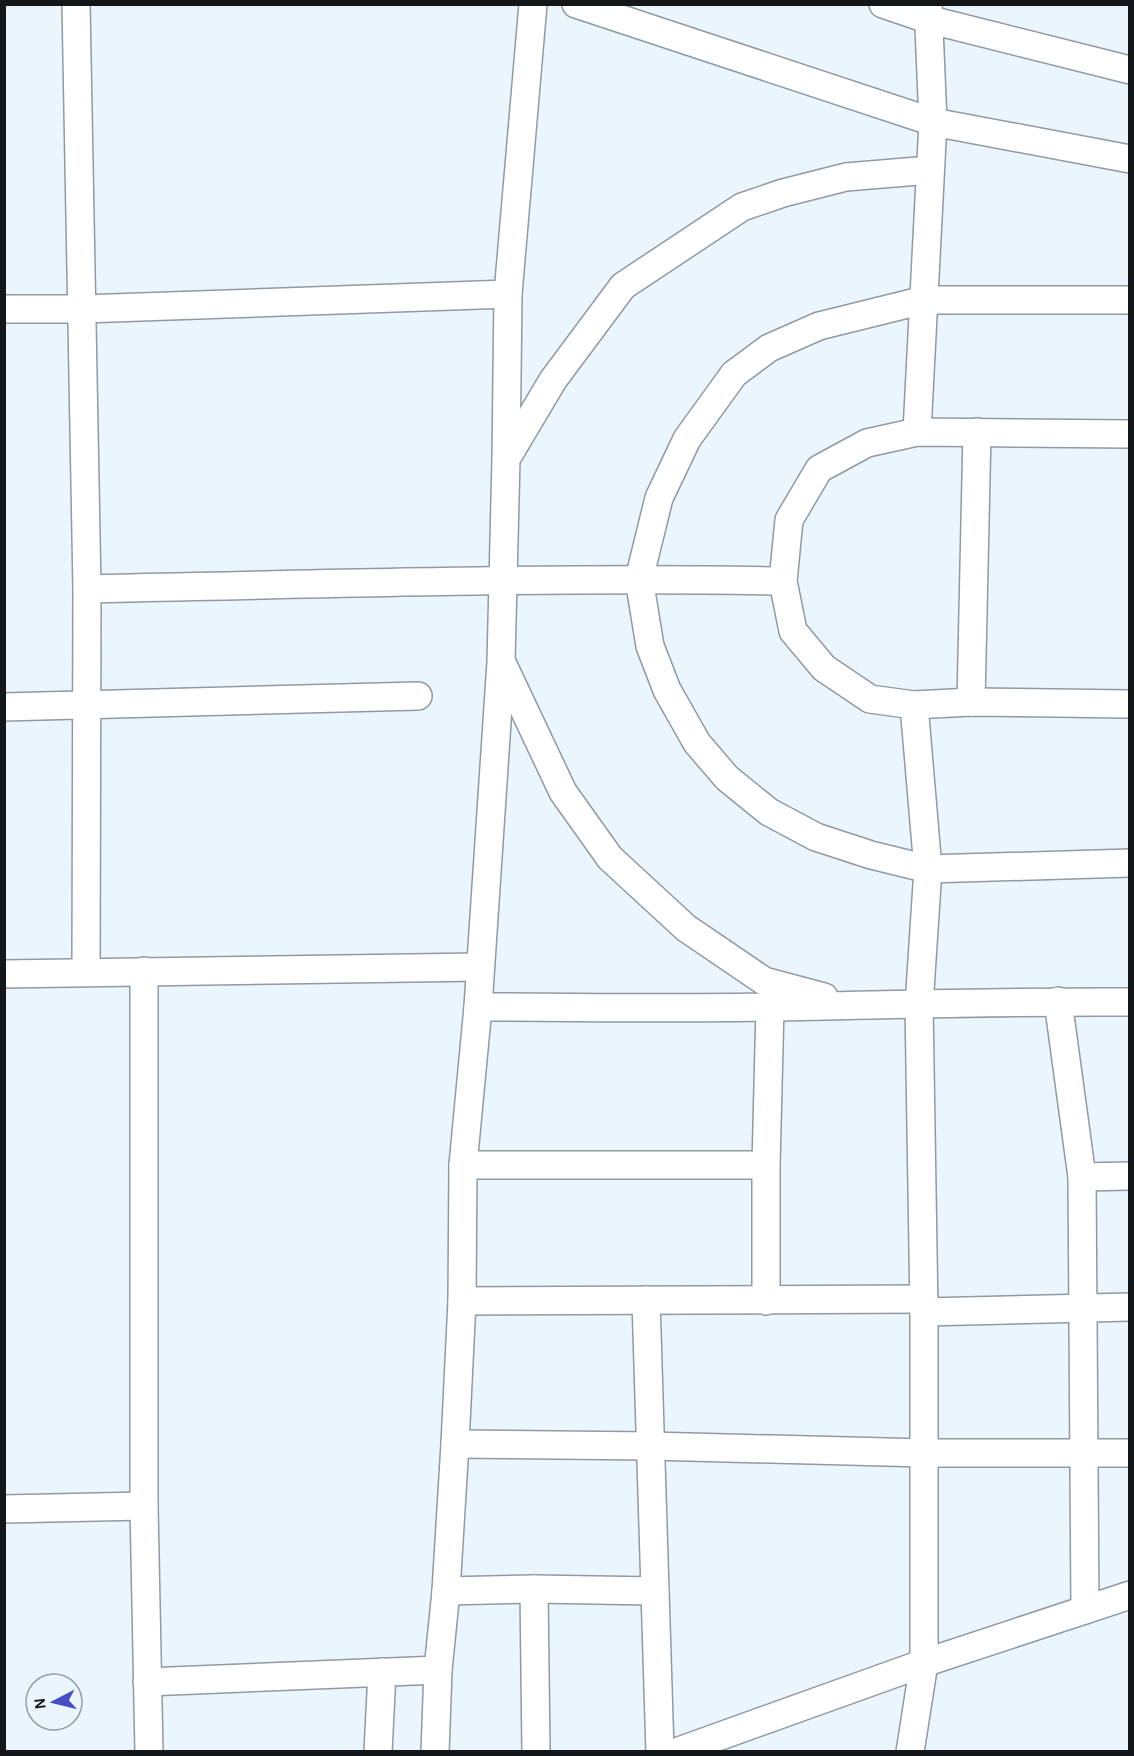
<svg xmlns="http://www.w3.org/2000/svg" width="1134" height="1756" viewBox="0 0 1134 1756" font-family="'Alegreya Sans',sans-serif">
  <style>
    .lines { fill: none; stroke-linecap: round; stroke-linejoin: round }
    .minor-casing { stroke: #909aa1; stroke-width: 30 }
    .minor { stroke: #fff; stroke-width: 27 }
  </style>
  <rect width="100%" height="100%" fill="#ebf5fd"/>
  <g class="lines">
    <defs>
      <g id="minor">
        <path d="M 76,4 L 87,589 L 86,972"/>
        <path d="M 576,4 L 933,122 L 1130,159"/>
        <path d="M 883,4 L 927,19 L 1130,70"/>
        <path d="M 1130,300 L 924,300 L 819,326 L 769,348 L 734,374 L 687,439 L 659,498 L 639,579 L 650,646 L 667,690 L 697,743 L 727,778 L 769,812 L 816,837 L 871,855 L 928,869 L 1130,863"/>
        <path d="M 4,309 L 83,309 L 508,294"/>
        <path d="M 917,432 L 933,122 L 928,4"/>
        <path d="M 1130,434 L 917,432 L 867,443 L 819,469 L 789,520 L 783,581 L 793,631 L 824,668 L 870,699 L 914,705 L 971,702 L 1130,704"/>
        <path d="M 506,458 L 508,294 L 533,4"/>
        <path d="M 87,589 C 319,584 551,577 783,581"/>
        <path d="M 503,665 L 563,792 L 610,858 L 686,928 L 764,981 L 824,997"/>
        <path d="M 971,702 L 977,432"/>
        <path d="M 4,707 L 418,696"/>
        <path d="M 144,971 L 144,1506 L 149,1752"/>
        <path d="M 4,974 L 480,967"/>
        <path d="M 1058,1001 L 1082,1177 L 1085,1610"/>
        <path d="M 478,1007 C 575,1007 673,1009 770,1007 C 890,1005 1010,1001 1130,1002"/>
        <path d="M 463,1165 L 766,1165"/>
        <path d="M 1082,1177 L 1130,1176"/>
        <path d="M 646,1300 L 660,1752"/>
        <path d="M 462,1301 L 924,1299"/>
        <path d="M 766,1301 L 766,1165 L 770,1007"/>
        <path d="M 924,1312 L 1130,1307"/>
        <path d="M 455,1444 L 651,1446 L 925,1453 L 1130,1453"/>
        <path d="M 4,1509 L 144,1506"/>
        <path d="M 534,1589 L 536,1752"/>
        <path d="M 446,1591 L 534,1589 L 655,1591"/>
        <path d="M 147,1682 L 438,1670"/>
        <path d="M 378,1752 L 382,1672"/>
        <path d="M 435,1752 L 438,1670 L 446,1591 L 455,1444 L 462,1301 L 463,1165 L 478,1007 L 501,662 L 506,459 L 553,380 L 623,286 L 742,207 L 783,193 L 846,177 L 930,170"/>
        <path d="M 676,1752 L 924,1663 L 1130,1595"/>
        <path d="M 910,1752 L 924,1663 L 924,1312 L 919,1005 L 928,869 L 914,705"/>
      </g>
    </defs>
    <use href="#minor" class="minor-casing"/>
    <use href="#minor" class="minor"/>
  </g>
  <rect width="1134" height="1756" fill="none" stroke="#13171a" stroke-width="12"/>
  <g transform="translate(54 1702) rotate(263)"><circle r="28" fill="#ebf5fd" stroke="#959ca2" stroke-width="1.5"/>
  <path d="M0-4.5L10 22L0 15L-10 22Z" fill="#454ec3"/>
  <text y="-9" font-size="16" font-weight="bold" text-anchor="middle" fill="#13171a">N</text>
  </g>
</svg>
